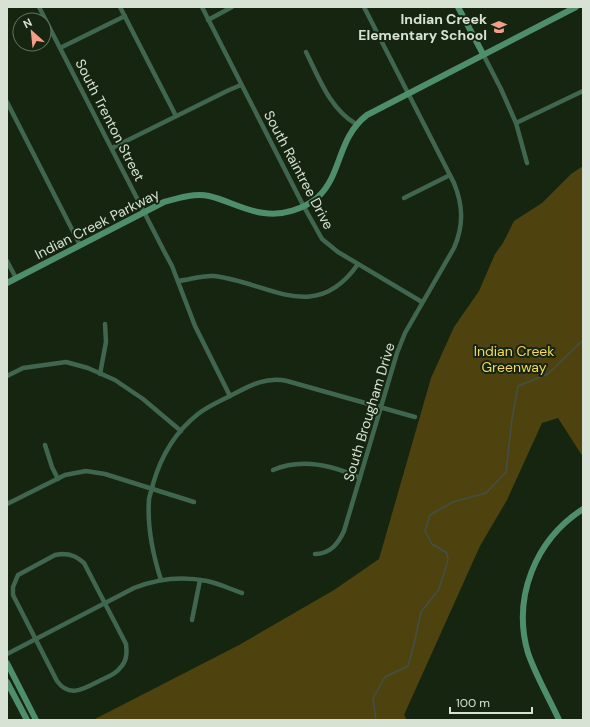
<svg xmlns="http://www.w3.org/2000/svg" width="590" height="727" viewBox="0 0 590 727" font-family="'DM Sans',sans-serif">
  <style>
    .green { fill: #4e430f }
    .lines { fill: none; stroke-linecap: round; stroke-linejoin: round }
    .stream { stroke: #42504a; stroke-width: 1.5 }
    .street { stroke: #406650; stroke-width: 4.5 }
    .secondary { stroke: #4e8e6b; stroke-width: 6 }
    .labels { text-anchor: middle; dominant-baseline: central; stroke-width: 4; stroke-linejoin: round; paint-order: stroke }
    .poi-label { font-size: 14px; font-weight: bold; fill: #d7e2d4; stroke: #152510; text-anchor: end }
    .street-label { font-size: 14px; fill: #d7e2d4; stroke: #152510 }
    .park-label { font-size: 14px; fill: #f8d94d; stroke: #152510 }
  </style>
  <rect width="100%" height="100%" fill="#152510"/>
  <path class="green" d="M 583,166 L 583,457 L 558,418 L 542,423 L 507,500 L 480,546 L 404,715 L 407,720 L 93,720 L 239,645 L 334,590 L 379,559 L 431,378 L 454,327 L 479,291 L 495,254 L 503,243 L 514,221 L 542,203 L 571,174 Z"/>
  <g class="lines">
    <path class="stream" d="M 376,720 L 373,698 L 385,677 L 408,666 L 414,644 L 421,612 L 439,589 L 448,560 L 447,553 L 432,544 L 425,531 L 430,515 L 453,502 L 486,493 L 506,472 L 512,419 L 518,386 L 548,374 L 583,340"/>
    <g class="street">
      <path d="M 39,7 L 165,253 L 172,266 L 195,326 L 230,396"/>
      <path d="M 120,7 L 176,116"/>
      <path d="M 202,7 L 303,205 L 322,239 L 338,252 L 422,302"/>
      <path d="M 208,20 L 232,7"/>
      <path d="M 60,48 L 125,16"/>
      <path d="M 306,52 C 319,78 330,109 356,124"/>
      <path d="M 483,54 L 501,89 L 516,123 L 527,163"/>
      <path d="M 7,102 L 80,245"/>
      <path d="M 516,123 L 583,91"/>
      <path d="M 112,148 L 229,90 L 241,85"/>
      <path d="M 404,198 L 450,175"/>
      <path d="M 7,261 L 16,278"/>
      <path d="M 178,281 C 190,280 201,275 214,276 C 268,282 315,326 358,264"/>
      <path d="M 100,374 L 106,342 L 105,324"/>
      <path d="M 7,376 L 23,368 L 66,362 L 88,368 L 115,380 L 143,399 L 181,431"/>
      <path d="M 45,445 L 52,467 L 58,479"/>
      <path d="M 273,470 C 301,458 332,465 360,478"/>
      <path d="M 7,504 L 65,475 L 86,471 L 105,474 L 194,502"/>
      <path d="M 62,554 C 72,554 77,557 84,563 L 126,644 C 127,653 127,661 120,668 C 116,674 108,677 101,680 C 85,688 70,699 57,681 L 13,595 L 13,587 L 18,575 L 55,555 Z"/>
      <path d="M 315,554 C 330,554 338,544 344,531 L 397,353 L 405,333 L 454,248 C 464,225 463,205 454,183 L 364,7"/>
      <path d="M 161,580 C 153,555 147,526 149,499 C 150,494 152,489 153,484 C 161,456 175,432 198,414 C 208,406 220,401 230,396 C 249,386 266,376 287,381 L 415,417"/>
      <path d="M 192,620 L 200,580"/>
      <path d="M 7,654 L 134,588 C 157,579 182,576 207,581 C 218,583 230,589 242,593"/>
    </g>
    <g class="secondary">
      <path d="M 458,7 L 483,54"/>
      <path d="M 7,283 L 164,202 C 178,198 194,193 209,196 C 227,200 245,211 264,213 C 282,216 304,209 318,197 C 342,175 337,138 367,115 L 576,7"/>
      <path d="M 7,663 L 36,720"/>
      <path d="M 7,682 L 27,720"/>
      <path d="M 559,720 C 549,698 536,676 528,653 C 512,598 535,540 583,509"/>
    </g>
  </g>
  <defs>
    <symbol id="school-bare" viewBox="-9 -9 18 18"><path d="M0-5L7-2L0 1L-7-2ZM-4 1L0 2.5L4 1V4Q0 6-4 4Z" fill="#f49e88" stroke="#152510" stroke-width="2.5" paint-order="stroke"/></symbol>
  </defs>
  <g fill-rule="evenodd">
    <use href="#school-bare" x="488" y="16" width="22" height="22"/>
  </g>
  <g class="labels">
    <g class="poi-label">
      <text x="487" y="19">Indian Creek<tspan x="487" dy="16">Elementary School</tspan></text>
    </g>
    <g class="street-label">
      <text transform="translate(110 120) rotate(63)">South Trenton Street</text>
      <text transform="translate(299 170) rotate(62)">South Raintree Drive</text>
      <text transform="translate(97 224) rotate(-27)">Indian Creek Parkway</text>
      <text transform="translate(369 412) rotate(-73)">South Brougham Drive</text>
    </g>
    <g class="park-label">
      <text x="514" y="351">Indian Creek<tspan x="514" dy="16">Greenway</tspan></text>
    </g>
  </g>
  <rect width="590" height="727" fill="none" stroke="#d7e2d4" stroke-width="16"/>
  <g transform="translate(32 32) rotate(333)"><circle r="19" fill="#152510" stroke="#63715e"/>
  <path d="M0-3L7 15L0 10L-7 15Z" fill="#f49e88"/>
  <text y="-6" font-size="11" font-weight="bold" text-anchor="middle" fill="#d7e2d4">N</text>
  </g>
  <path d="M450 707v6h82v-6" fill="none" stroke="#d7e2d4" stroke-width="2"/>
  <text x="456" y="707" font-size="12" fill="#d7e2d4" stroke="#152510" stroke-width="3" paint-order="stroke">100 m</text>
</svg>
